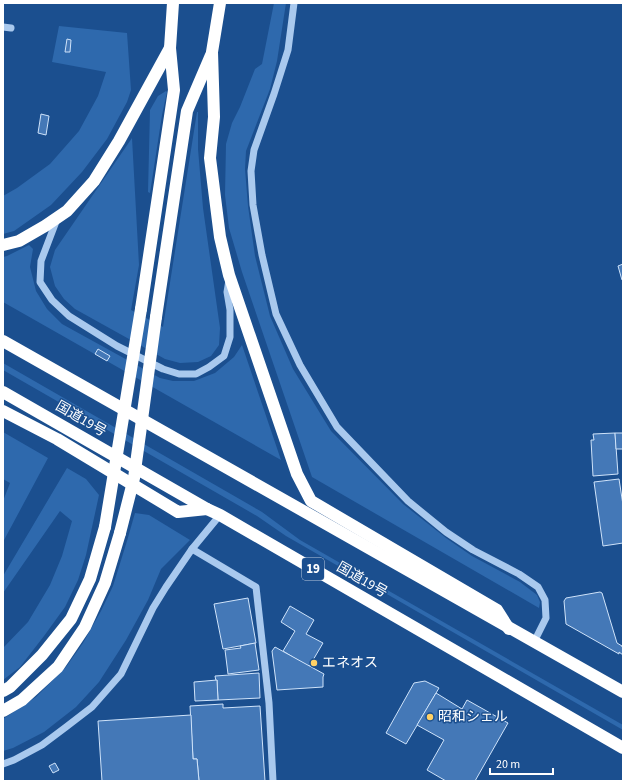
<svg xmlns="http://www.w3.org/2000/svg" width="626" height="784" viewBox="0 0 626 784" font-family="'Source Sans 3','Noto Sans JP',sans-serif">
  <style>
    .green { fill: #2e69ad }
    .building { fill: #4478b7; stroke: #cfe3fa }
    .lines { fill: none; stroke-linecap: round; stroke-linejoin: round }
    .minor { stroke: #a9c9ee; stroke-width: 7 }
    .highway { stroke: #fff; stroke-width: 12 }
    .highway-bridge { stroke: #fff; stroke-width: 12 }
    .poi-dot { fill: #ffd166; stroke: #1b4f8f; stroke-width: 1.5 }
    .labels { text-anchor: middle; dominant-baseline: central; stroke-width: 3; stroke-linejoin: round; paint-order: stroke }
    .shield { fill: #1b4f8f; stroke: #bbcadd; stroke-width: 1 }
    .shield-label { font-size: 13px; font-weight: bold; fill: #fff }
    .street-label { font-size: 14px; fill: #fff; stroke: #1b4f8f }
    .poi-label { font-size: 14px; fill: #fff; stroke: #1b4f8f; text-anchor: start }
  </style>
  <rect width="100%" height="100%" fill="#1b4f8f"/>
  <g class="green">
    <path d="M 274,3 L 286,3 L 277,61 L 270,89 L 246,151 L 245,169 L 248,206 L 255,256 L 270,316 L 293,369 L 331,431 L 403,504 L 446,538 L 472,556 L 520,582 L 537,595 L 540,602 L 539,608 L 312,477 L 242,272 L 229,228 L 225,195 L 226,144 L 232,123 L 240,107 L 255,69 L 262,64 Z"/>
    <path d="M 59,26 L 127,33 L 131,90 L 127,102 L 107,139 L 82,172 L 51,205 L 14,231 L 3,234 L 3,196 L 17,188 L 50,164 L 79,131 L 98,96 L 106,72 L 52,62 Z"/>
    <path d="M 166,91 L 167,92 L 162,115 L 150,193 L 148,192 L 150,110 L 158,96 Z"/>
    <path d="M 197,112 L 198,112 L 198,149 L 203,208 L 220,328 L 219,345 L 211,356 L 198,362 L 180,363 L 165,359 L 75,309 L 64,299 L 55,286 L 50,267 L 55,250 L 132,138 L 139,265 L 131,310 L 163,327 Z"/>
    <path d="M 29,245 L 33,249 L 30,267 L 36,291 L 47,309 L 62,324 L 160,378 L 173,381 L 194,381 L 215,373 L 234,357 L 242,345 L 281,460 L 3,302 L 3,257 L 7,256 Z"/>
    <path d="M 3,363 L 262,512 L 300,540 L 623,725 L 623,730 L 286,536 L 257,516 L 3,370 Z"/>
    <path d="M 3,432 L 48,458 L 3,542 L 3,501 L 10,483 L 3,479 Z"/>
    <path d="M 67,468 L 86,479 L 99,495 L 86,555 L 78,580 L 65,607 L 44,636 L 20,667 L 3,680 L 3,648 L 28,622 L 50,585 L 62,556 L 72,521 L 60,511 L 3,593 L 3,576 Z"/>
    <path d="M 135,513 L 149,515 L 190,540 L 161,569 L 148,600 L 126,640 L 99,682 L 76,707 L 44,732 L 13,748 L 3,751 L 3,719 L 36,697 L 66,667 L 83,643 L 101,611 L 113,586 L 127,541 Z"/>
  </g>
  <g class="building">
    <path d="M 67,39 L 71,40 L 70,52 L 65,52 Z"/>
    <path d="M 41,114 L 49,116 L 46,135 L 38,133 Z"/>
    <path d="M 623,264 L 623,280 L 622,280 L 618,266 Z"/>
    <path d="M 98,349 L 110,356 L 107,361 L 95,354 Z"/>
    <path d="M 615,433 L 618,474 L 593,476 L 591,440 L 594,440 L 593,434 Z"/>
    <path d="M 615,433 L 623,433 L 623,449 L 616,449 Z"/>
    <path d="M 619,479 L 623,505 L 623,543 L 603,546 L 594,482 Z"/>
    <path d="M 600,592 L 602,593 L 617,643 L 622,646 L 622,647 L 623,647 L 623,655 L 619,652 L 619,654 L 566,624 L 564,601 L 566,598 Z"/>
    <path d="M 248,598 L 256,643 L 223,649 L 214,604 Z"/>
    <path d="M 290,606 L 314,620 L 306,634 L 323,643 L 309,667 L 283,651 L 295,631 L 281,622 Z"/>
    <path d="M 255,643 L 259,670 L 228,674 L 225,650 L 241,648 L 240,646 Z"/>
    <path d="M 275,647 L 324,674 L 323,677 L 323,687 L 277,690 L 272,651 Z"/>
    <path d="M 259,673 L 260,698 L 218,700 L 217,680 L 216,681 L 215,676 Z"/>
    <path d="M 217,680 L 218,700 L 195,701 L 194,682 Z"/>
    <path d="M 425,681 L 439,688 L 406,744 L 386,733 L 414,683 Z"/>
    <path d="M 436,693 L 462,709 L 467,700 L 508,723 L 475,781 L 446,781 L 427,770 L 444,740 L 417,725 Z"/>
    <path d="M 223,704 L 223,708 L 260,706 L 265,781 L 199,781 L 197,759 L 193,759 L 190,706 Z"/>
    <path d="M 191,715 L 193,759 L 197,759 L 199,781 L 102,781 L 98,721 Z"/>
    <path d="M 55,763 L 59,770 L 53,773 L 49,766 Z"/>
  </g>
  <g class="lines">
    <g class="minor">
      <path d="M 294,3 L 288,50 L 274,94 L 254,150 L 251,171 L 253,205 L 262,255 L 276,314 L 300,365 L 337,427 L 408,501 L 446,532 L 473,550 L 519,574 L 538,587 L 545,600 L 546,618 L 534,642"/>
      <path d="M 3,27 L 11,28"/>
      <path d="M 57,219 L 41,261 L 40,282 L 52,300 L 69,316 L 117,346 L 163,369 L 179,374 L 196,374 L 209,367 L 224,356 L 230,337 L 230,310 L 227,292 L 229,280"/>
      <path d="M 192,549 L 256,587 L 269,703 L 273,781"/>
      <path d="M 3,764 L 14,760 L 42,745 L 66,727 L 92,707 L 121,674 L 153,608 L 166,587 L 192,549 L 220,515"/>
    </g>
    <g class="highway">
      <path d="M 220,3 L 212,52 L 214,117 L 210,158 L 220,237 L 229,275 L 297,474 L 311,501 L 497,610 L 509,629"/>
      <path d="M 3,245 L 19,241 L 45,226 L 67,211 L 94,181 L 119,141 L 170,48"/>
      <path d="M 141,309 L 174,90 L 170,48 L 173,3"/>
      <path d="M 156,317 L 187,111 L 211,55"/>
      <path d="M 3,341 L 623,692"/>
      <path d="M 3,392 L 207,509 L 220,515 L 623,748"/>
      <path d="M 3,411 L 57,439 L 178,512 L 207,509"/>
      <path d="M 3,691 L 10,687 L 42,655 L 71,619 L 90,579 L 105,527"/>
      <path d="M 3,711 L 22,700 L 58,667 L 85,627 L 105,583 L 120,533"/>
    </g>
    <g class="highway-bridge">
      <path d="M 105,527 L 141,309"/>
      <path d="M 120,533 L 134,478 L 156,317"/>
    </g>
  </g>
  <g class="poi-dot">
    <circle cx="314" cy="663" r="4"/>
    <circle cx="430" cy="717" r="4"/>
  </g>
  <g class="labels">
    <rect class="shield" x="302" y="558" width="22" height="22" rx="3"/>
    <g class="shield-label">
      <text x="313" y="569">19</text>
    </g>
    <g class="street-label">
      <text transform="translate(81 419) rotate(30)">国道19号</text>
      <text transform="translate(362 580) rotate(30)">国道19号</text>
    </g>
    <g class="poi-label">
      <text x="322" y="663">エネオス</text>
      <text x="438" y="717">昭和シェル</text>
    </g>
  </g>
  <rect width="626" height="784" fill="none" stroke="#ffffff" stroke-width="8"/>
  <path d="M490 768v6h63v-6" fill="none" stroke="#ffffff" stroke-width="2"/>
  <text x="496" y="768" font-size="12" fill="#ffffff" stroke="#1b4f8f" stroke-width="3" paint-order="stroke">20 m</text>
</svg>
